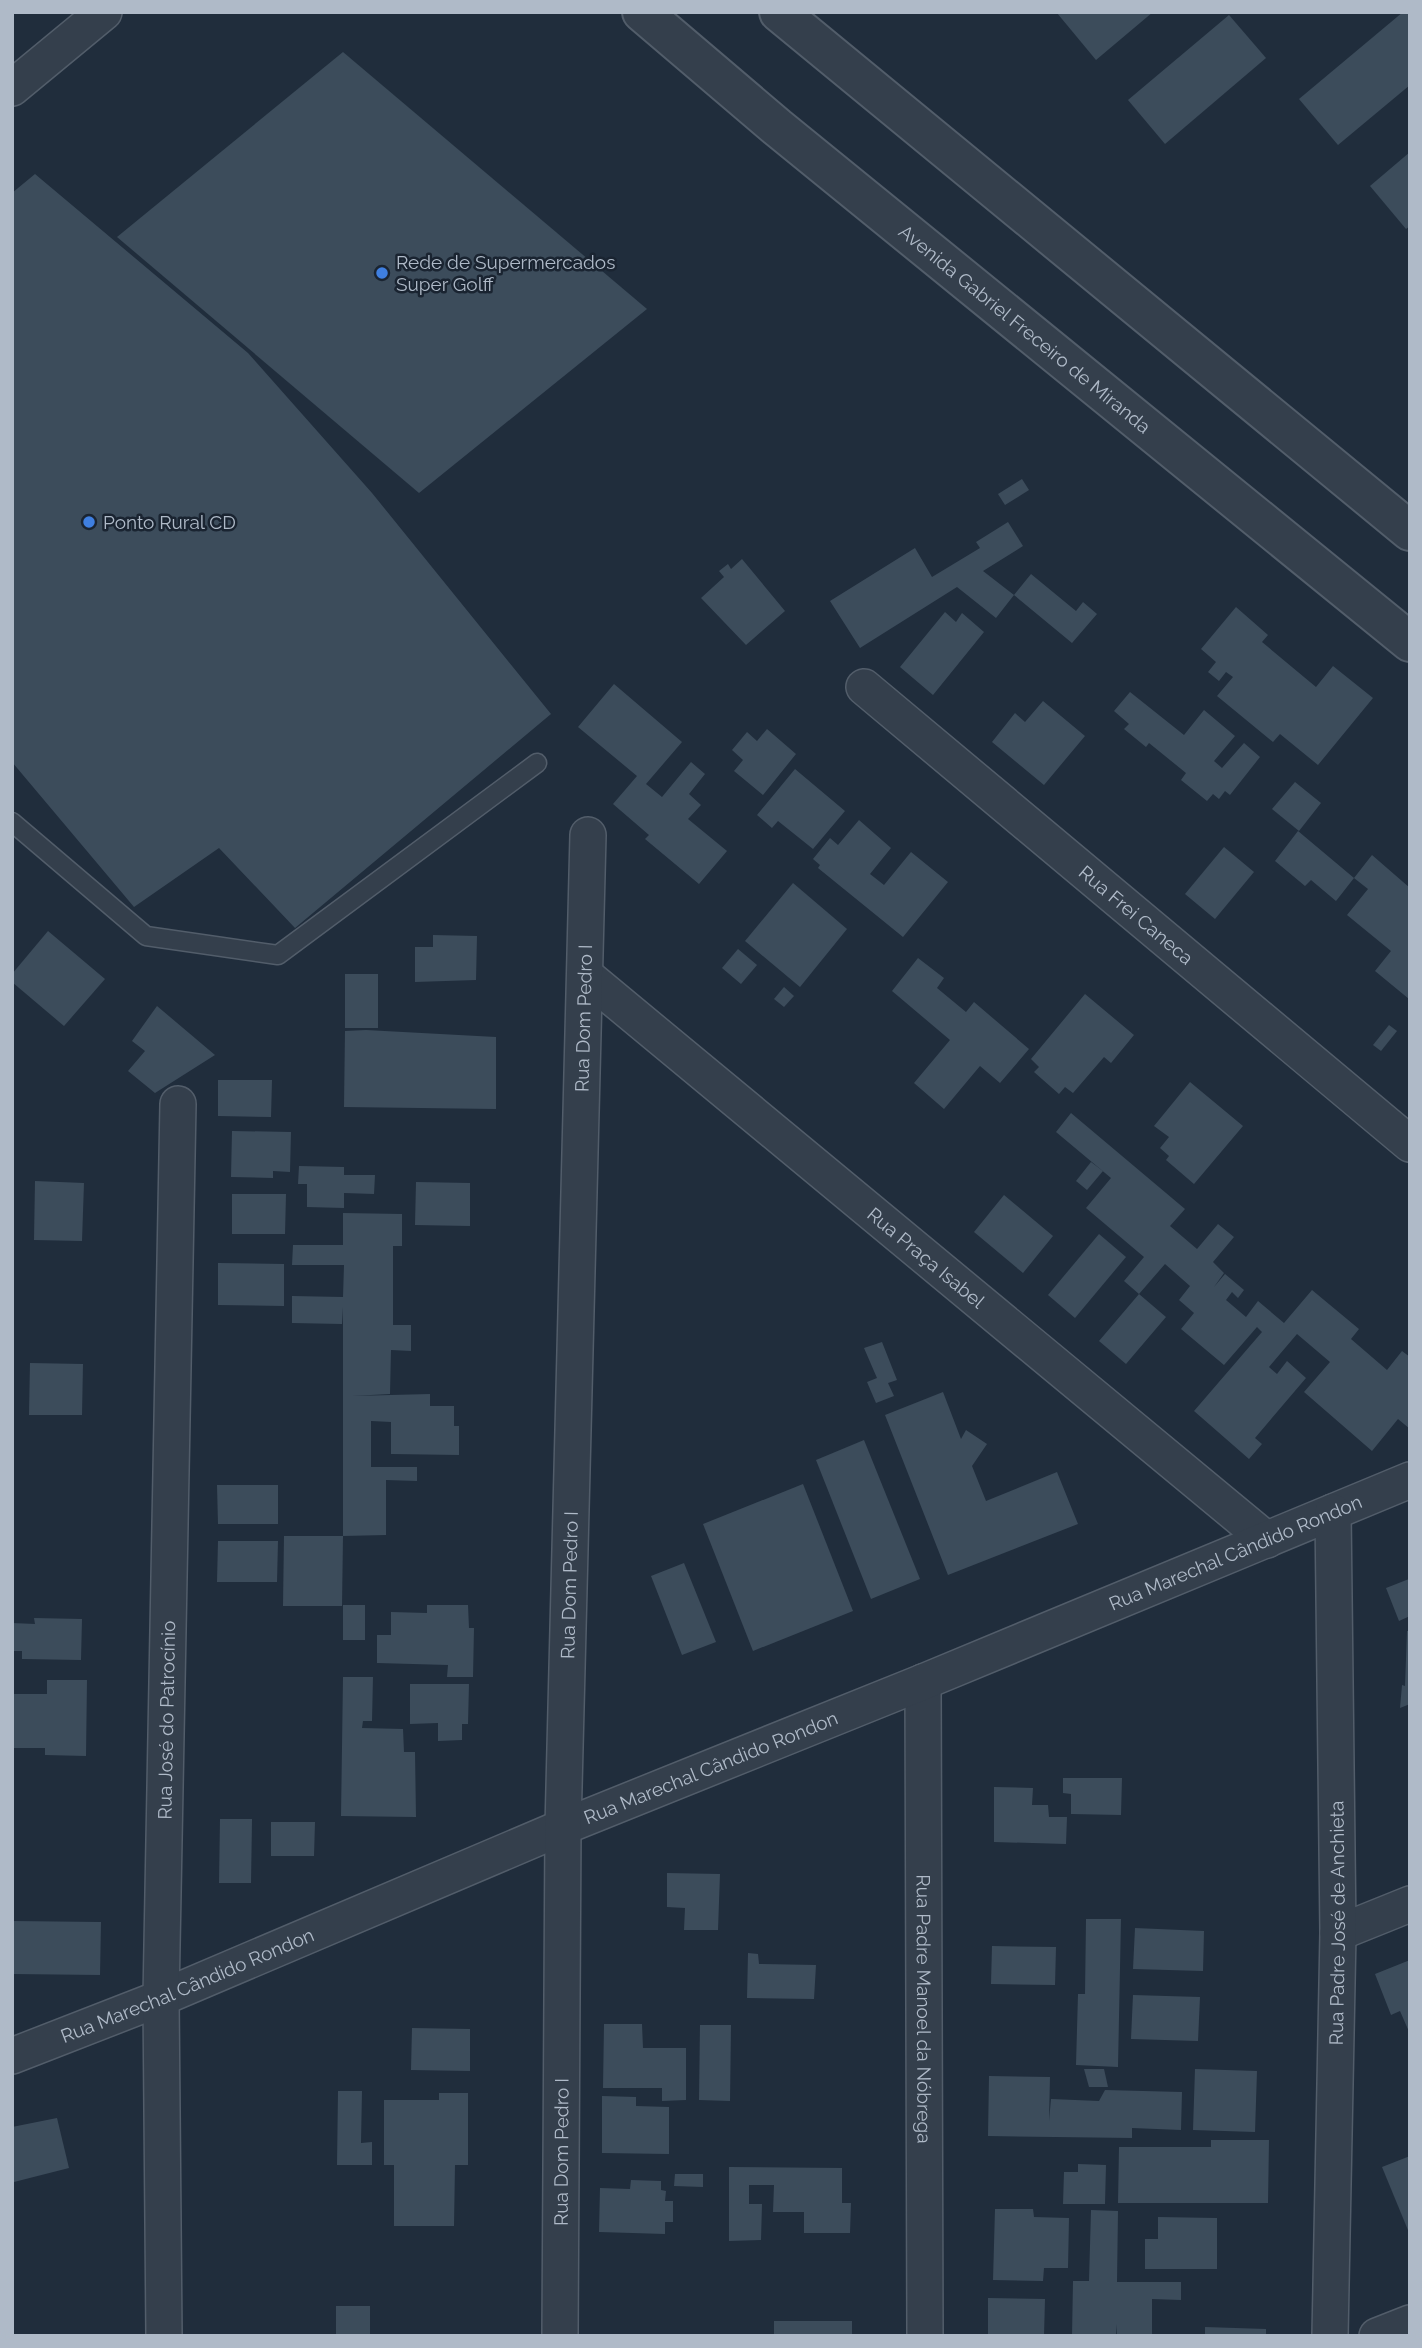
<svg xmlns="http://www.w3.org/2000/svg" width="1422" height="2348" viewBox="0 0 1422 2348" font-family="Raleway,sans-serif">
  <style>
    .building { fill: #3c4c5b }
    .lines { fill: none; stroke-linecap: round; stroke-linejoin: round }
    .service-casing { stroke: #525d6a; stroke-width: 21 }
    .minor-casing { stroke: #525d6a; stroke-width: 38 }
    .tertiary-casing { stroke: #525d6a; stroke-width: 42 }
    .service { stroke: #343f4c; stroke-width: 18 }
    .minor { stroke: #343f4c; stroke-width: 35 }
    .tertiary { stroke: #343f4c; stroke-width: 38 }
    .shop-dot { fill: #3f7fe0; stroke: #1a2431; stroke-width: 2.5 }
    .labels { text-anchor: middle; dominant-baseline: central; stroke-width: 5; stroke-linejoin: round; paint-order: stroke }
    .poi-label { font-size: 19px; fill: #afbac8; stroke: #1a2431; text-anchor: start }
    .street-label { font-size: 19px; fill: #afbac8; stroke: #1a2431 }
  </style>
  <rect width="100%" height="100%" fill="#202d3c"/>
  <g class="building">
    <path d="M 1059,12 L 1153,12 L 1096,60 L 1057,13 Z"/>
    <path d="M 1403,12 L 1410,12 L 1410,85 L 1338,145 L 1299,99 Z"/>
    <path d="M 1229,15 L 1266,58 L 1165,144 L 1128,100 Z"/>
    <path d="M 343,52 L 647,309 L 419,493 L 117,237 Z"/>
    <path d="M 1410,152 L 1410,226 L 1406,229 L 1370,186 Z"/>
    <path d="M 35,174 L 248,353 L 372,493 L 551,714 L 295,928 L 219,848 L 134,907 L 12,762 L 12,193 Z"/>
    <path d="M 1022,479 L 1029,490 L 1005,505 L 998,494 Z"/>
    <path d="M 1008,522 L 1023,546 L 983,571 L 1014,595 L 1031,574 L 1076,611 L 1083,602 L 1097,614 L 1072,643 L 1014,595 L 996,618 L 957,587 L 860,648 L 830,601 L 915,548 L 932,577 L 980,548 L 976,542 Z"/>
    <path d="M 742,559 L 785,611 L 746,645 L 701,598 L 724,577 L 719,571 L 728,564 L 731,569 Z"/>
    <path d="M 1236,607 L 1268,635 L 1262,642 L 1316,687 L 1333,666 L 1373,698 L 1318,765 L 1280,734 L 1273,742 L 1217,696 L 1233,677 L 1226,672 L 1219,681 L 1208,672 L 1216,662 L 1201,649 Z"/>
    <path d="M 945,612 L 956,622 L 962,613 L 984,632 L 933,695 L 900,667 Z"/>
    <path d="M 614,684 L 682,742 L 646,784 L 662,797 L 691,762 L 705,774 L 689,794 L 701,805 L 688,819 L 727,851 L 699,884 L 645,839 L 649,835 L 613,804 L 637,776 L 578,727 Z"/>
    <path d="M 1130,692 L 1184,735 L 1204,710 L 1235,736 L 1214,761 L 1222,768 L 1244,743 L 1260,757 L 1230,795 L 1225,791 L 1219,799 L 1213,794 L 1207,801 L 1181,780 L 1186,773 L 1149,743 L 1146,747 L 1124,729 L 1129,724 L 1114,711 Z"/>
    <path d="M 1043,701 L 1085,736 L 1044,785 L 992,742 L 1015,713 L 1025,722 Z"/>
    <path d="M 767,729 L 796,754 L 763,795 L 734,771 L 743,760 L 732,750 L 747,732 L 757,741 Z"/>
    <path d="M 795,769 L 845,811 L 813,849 L 778,821 L 772,828 L 757,815 Z"/>
    <path d="M 1295,782 L 1321,803 L 1299,831 L 1272,809 Z"/>
    <path d="M 859,820 L 891,848 L 870,874 L 884,885 L 911,852 L 948,882 L 903,937 L 818,868 L 820,865 L 813,859 L 830,838 L 838,845 Z"/>
    <path d="M 1298,831 L 1354,878 L 1336,901 L 1311,880 L 1305,886 L 1275,861 Z"/>
    <path d="M 1224,847 L 1254,872 L 1215,919 L 1185,894 Z"/>
    <path d="M 1372,855 L 1410,888 L 1409,999 L 1375,971 L 1391,951 L 1347,915 L 1368,889 L 1354,878 Z"/>
    <path d="M 793,883 L 847,929 L 800,987 L 745,941 Z"/>
    <path d="M 48,931 L 105,979 L 64,1026 L 12,982 L 12,974 Z"/>
    <path d="M 433,935 L 477,936 L 476,980 L 415,982 L 415,947 L 433,947 Z"/>
    <path d="M 738,949 L 757,965 L 741,984 L 722,968 Z"/>
    <path d="M 918,958 L 944,978 L 937,988 L 966,1012 L 974,1002 L 1029,1049 L 1000,1083 L 980,1066 L 944,1109 L 914,1083 L 950,1040 L 892,991 Z"/>
    <rect x="345" y="974" width="33" height="54"/>
    <path d="M 784,987 L 794,996 L 784,1007 L 774,999 Z"/>
    <path d="M 1085,994 L 1134,1035 L 1111,1063 L 1104,1057 L 1073,1093 L 1065,1087 L 1059,1094 L 1034,1072 L 1039,1067 L 1031,1059 Z"/>
    <path d="M 157,1006 L 215,1055 L 155,1093 L 128,1071 L 145,1051 L 132,1041 Z"/>
    <path d="M 1389,1025 L 1397,1031 L 1381,1051 L 1373,1045 Z"/>
    <path d="M 366,1030 L 496,1037 L 496,1109 L 344,1107 L 345,1031 Z"/>
    <path d="M 218,1080 L 272,1080 L 271,1117 L 218,1116 Z"/>
    <path d="M 1190,1082 L 1243,1126 L 1194,1184 L 1166,1160 L 1169,1156 L 1160,1148 L 1169,1137 L 1154,1126 Z"/>
    <path d="M 1071,1113 L 1185,1209 L 1170,1226 L 1197,1249 L 1218,1224 L 1234,1237 L 1213,1262 L 1224,1273 L 1214,1287 L 1225,1274 L 1244,1290 L 1238,1298 L 1232,1292 L 1226,1300 L 1246,1317 L 1258,1301 L 1284,1323 L 1312,1290 L 1359,1329 L 1351,1339 L 1387,1370 L 1402,1351 L 1410,1357 L 1410,1429 L 1398,1419 L 1372,1451 L 1304,1392 L 1330,1362 L 1297,1334 L 1269,1367 L 1277,1374 L 1287,1361 L 1306,1378 L 1255,1438 L 1262,1444 L 1249,1459 L 1194,1411 L 1262,1332 L 1257,1327 L 1224,1365 L 1181,1329 L 1194,1313 L 1179,1300 L 1190,1286 L 1165,1264 L 1139,1294 L 1166,1317 L 1126,1364 L 1099,1341 L 1139,1294 L 1124,1281 L 1144,1257 L 1086,1208 L 1111,1178 L 1056,1132 Z"/>
    <path d="M 232,1131 L 291,1132 L 290,1172 L 273,1171 L 273,1178 L 231,1177 Z"/>
    <path d="M 1091,1162 L 1103,1171 L 1087,1190 L 1076,1181 Z"/>
    <path d="M 299,1166 L 344,1167 L 344,1175 L 375,1175 L 374,1194 L 344,1193 L 344,1208 L 307,1207 L 307,1184 L 298,1184 Z"/>
    <path d="M 35,1181 L 84,1183 L 82,1241 L 34,1240 Z"/>
    <path d="M 416,1182 L 470,1183 L 470,1226 L 415,1225 Z"/>
    <path d="M 232,1194 L 286,1194 L 285,1234 L 232,1234 Z"/>
    <path d="M 1004,1195 L 1053,1236 L 1023,1273 L 974,1232 Z"/>
    <path d="M 343,1213 L 402,1214 L 402,1246 L 393,1246 L 393,1325 L 411,1325 L 411,1351 L 391,1350 L 390,1394 L 352,1396 L 430,1394 L 430,1406 L 454,1406 L 454,1426 L 459,1426 L 459,1455 L 391,1454 L 391,1422 L 371,1421 L 371,1467 L 417,1467 L 417,1481 L 386,1480 L 386,1535 L 343,1536 L 343,1307 L 342,1324 L 292,1323 L 292,1296 L 343,1297 L 344,1265 L 292,1265 L 293,1245 L 343,1245 Z"/>
    <path d="M 1099,1234 L 1126,1257 L 1075,1318 L 1048,1295 Z"/>
    <path d="M 218,1263 L 284,1264 L 284,1306 L 218,1305 Z"/>
    <path d="M 882,1342 L 897,1380 L 888,1383 L 894,1396 L 876,1403 L 867,1382 L 877,1378 L 864,1348 Z"/>
    <path d="M 30,1363 L 83,1364 L 82,1415 L 29,1415 Z"/>
    <path d="M 943,1392 L 961,1439 L 966,1430 L 987,1444 L 972,1466 L 986,1501 L 1057,1472 L 1078,1524 L 948,1575 L 885,1415 Z"/>
    <path d="M 864,1440 L 920,1579 L 871,1599 L 816,1460 Z"/>
    <path d="M 803,1484 L 853,1611 L 753,1651 L 703,1524 Z"/>
    <path d="M 217,1485 L 278,1485 L 278,1524 L 218,1524 Z"/>
    <path d="M 284,1536 L 343,1536 L 342,1606 L 283,1606 Z"/>
    <path d="M 218,1541 L 278,1541 L 277,1582 L 217,1582 Z"/>
    <path d="M 684,1563 L 716,1642 L 682,1655 L 651,1576 Z"/>
    <path d="M 1409,1579 L 1410,1616 L 1399,1621 L 1386,1588 Z"/>
    <rect x="343" y="1605" width="22" height="35"/>
    <path d="M 427,1605 L 468,1605 L 469,1628 L 474,1628 L 473,1677 L 447,1677 L 448,1665 L 377,1663 L 377,1635 L 391,1635 L 391,1612 L 427,1613 Z"/>
    <path d="M 34,1618 L 82,1619 L 81,1660 L 22,1659 L 22,1651 L 12,1651 L 12,1623 L 35,1624 Z"/>
    <path d="M 1407,1631 L 1410,1631 L 1410,1704 L 1400,1708 L 1402,1685 L 1405,1686 Z"/>
    <path d="M 343,1677 L 373,1677 L 372,1721 L 363,1721 L 362,1728 L 403,1729 L 404,1752 L 415,1752 L 416,1817 L 341,1816 Z"/>
    <path d="M 47,1680 L 87,1680 L 86,1756 L 45,1755 L 45,1748 L 12,1748 L 12,1694 L 47,1694 Z"/>
    <path d="M 410,1684 L 469,1684 L 468,1724 L 462,1724 L 462,1740 L 438,1741 L 438,1723 L 410,1724 Z"/>
    <path d="M 1063,1778 L 1122,1778 L 1121,1815 L 1071,1814 L 1071,1794 L 1063,1793 Z"/>
    <path d="M 994,1787 L 1033,1788 L 1032,1805 L 1048,1805 L 1049,1817 L 1067,1817 L 1066,1844 L 994,1842 Z"/>
    <path d="M 220,1819 L 252,1819 L 251,1883 L 219,1883 Z"/>
    <path d="M 271,1822 L 315,1822 L 314,1856 L 271,1856 Z"/>
    <path d="M 667,1873 L 720,1874 L 718,1930 L 684,1930 L 685,1908 L 667,1907 Z"/>
    <path d="M 1086,1919 L 1121,1919 L 1118,2067 L 1076,2065 L 1078,1994 L 1085,1994 Z"/>
    <path d="M 12,1921 L 101,1922 L 100,1975 L 12,1974 Z"/>
    <path d="M 1135,1928 L 1204,1931 L 1203,1971 L 1133,1969 Z"/>
    <path d="M 992,1946 L 1056,1947 L 1055,1985 L 991,1984 Z"/>
    <path d="M 748,1953 L 758,1954 L 759,1964 L 816,1965 L 814,1999 L 747,1998 Z"/>
    <path d="M 1410,1960 L 1410,2034 L 1400,2011 L 1391,2015 L 1375,1974 Z"/>
    <path d="M 1133,1995 L 1200,1997 L 1198,2041 L 1131,2039 Z"/>
    <path d="M 604,2024 L 642,2024 L 643,2048 L 686,2048 L 686,2100 L 662,2101 L 662,2088 L 603,2088 Z"/>
    <path d="M 700,2025 L 731,2025 L 730,2101 L 699,2100 Z"/>
    <path d="M 412,2028 L 470,2029 L 470,2071 L 411,2070 Z"/>
    <path d="M 1084,2069 L 1104,2069 L 1108,2087 L 1089,2087 Z"/>
    <path d="M 1195,2069 L 1257,2071 L 1255,2132 L 1193,2130 Z"/>
    <path d="M 989,2076 L 1050,2077 L 1049,2121 L 1051,2099 L 1099,2101 L 1105,2090 L 1182,2092 L 1181,2130 L 1132,2128 L 1132,2138 L 988,2136 Z"/>
    <path d="M 338,2091 L 362,2091 L 361,2143 L 372,2142 L 372,2165 L 337,2165 Z"/>
    <path d="M 439,2093 L 468,2093 L 468,2165 L 455,2165 L 454,2226 L 394,2226 L 394,2165 L 384,2165 L 384,2100 L 439,2100 Z"/>
    <path d="M 602,2096 L 636,2097 L 636,2106 L 669,2107 L 669,2154 L 602,2153 Z"/>
    <path d="M 57,2118 L 69,2168 L 14,2182 L 12,2127 Z"/>
    <path d="M 1211,2140 L 1269,2140 L 1268,2203 L 1118,2203 L 1119,2147 L 1211,2147 Z"/>
    <path d="M 1410,2156 L 1410,2235 L 1382,2167 Z"/>
    <path d="M 1078,2164 L 1106,2165 L 1105,2204 L 1063,2204 L 1064,2172 L 1078,2172 Z"/>
    <path d="M 729,2167 L 842,2168 L 842,2203 L 851,2203 L 850,2233 L 804,2233 L 804,2212 L 773,2212 L 774,2185 L 749,2185 L 749,2204 L 762,2204 L 761,2240 L 729,2241 Z"/>
    <path d="M 675,2174 L 703,2174 L 703,2187 L 674,2186 Z"/>
    <path d="M 631,2180 L 661,2181 L 661,2190 L 666,2191 L 665,2201 L 673,2201 L 673,2222 L 665,2222 L 665,2234 L 599,2232 L 600,2188 L 630,2189 Z"/>
    <path d="M 995,2209 L 1033,2209 L 1034,2217 L 1069,2218 L 1068,2268 L 1044,2268 L 1043,2281 L 993,2280 Z"/>
    <path d="M 1091,2210 L 1118,2211 L 1117,2282 L 1181,2282 L 1181,2300 L 1152,2299 L 1152,2336 L 1117,2336 L 1116,2324 L 1116,2336 L 1072,2336 L 1073,2281 L 1089,2281 Z"/>
    <path d="M 1158,2217 L 1217,2218 L 1217,2269 L 1145,2269 L 1145,2239 L 1158,2239 Z"/>
    <path d="M 988,2298 L 1045,2299 L 1044,2336 L 988,2336 Z"/>
    <rect x="336" y="2306" width="34" height="30"/>
    <rect x="774" y="2321" width="78" height="15"/>
    <path d="M 1205,2327 L 1266,2329 L 1266,2336 L 1205,2336 Z"/>
  </g>
  <g class="lines">
    <defs>
      <path id="service" d="M 12,822 L 146,936 L 278,955 L 537,763"/>
      <g id="minor">
        <path d="M 12,88 L 104,12"/>
        <path id="s1" d="M 864,687 L 1410,1144"/>
        <path id="s2" d="M 585,975 L 1267,1540"/>
        <path id="s3" d="M 923,1682 L 925,2336"/>
        <path d="M 1338,1933 L 1410,1904"/>
        <path id="s4" d="M 12,2056 L 161,1998 L 563,1827 L 923,1682 L 1410,1480"/>
        <path id="s5" d="M 164,2336 L 161,1998 L 178,1104"/>
        <path id="s6" d="M 560,2336 L 563,1827 L 588,835"/>
        <path id="s7" d="M 1330,2336 L 1338,1933 L 1333,1512"/>
        <path d="M 1377,2336 L 1410,2323"/>
      </g>
      <g id="tertiary">
        <path id="s8" d="M 642,12 L 777,127 L 1410,642"/>
        <path d="M 779,12 L 1410,531"/>
      </g>
    </defs>
    <use href="#service" class="service-casing"/>
    <use href="#minor" class="minor-casing"/>
    <use href="#tertiary" class="tertiary-casing"/>
    <use href="#service" class="service"/>
    <use href="#minor" class="minor"/>
    <use href="#tertiary" class="tertiary"/>
  </g>
  <g class="shop-dot">
    <circle cx="382" cy="273" r="7"/>
    <circle cx="89" cy="522" r="7"/>
  </g>
  <g class="labels">
    <g class="poi-label">
      <text x="396" y="262">Rede de Supermercados<tspan x="396" dy="22">Super Golff</tspan></text>
      <text x="103" y="522">Ponto Rural CD</text>
    </g>
    <g class="street-label">
      <text stroke="none"><textPath href="#s8" startOffset="497">Avenida Gabriel Freceiro de Miranda</textPath></text>
      <text stroke="none"><textPath href="#s1" startOffset="355">Rua Frei Caneca</textPath></text>
      <text stroke="none"><textPath href="#s6" startOffset="1318">Rua Dom Pedro I</textPath></text>
      <text stroke="none"><textPath href="#s2" startOffset="443">Rua Praça Isabel</textPath></text>
      <text stroke="none"><textPath href="#s4" startOffset="1323">Rua Marechal Cândido Rondon</textPath></text>
      <text stroke="none"><textPath href="#s6" startOffset="751">Rua Dom Pedro I</textPath></text>
      <text stroke="none"><textPath href="#s5" startOffset="616">Rua José do Patrocínio</textPath></text>
      <text stroke="none"><textPath href="#s4" startOffset="756">Rua Marechal Cândido Rondon</textPath></text>
      <text stroke="none"><textPath href="#s7" startOffset="413">Rua Padre José de Anchieta</textPath></text>
      <text stroke="none"><textPath href="#s4" startOffset="189">Rua Marechal Cândido Rondon</textPath></text>
      <text stroke="none"><textPath href="#s3" startOffset="327">Rua Padre Manoel da Nóbrega</textPath></text>
      <text stroke="none"><textPath href="#s6" startOffset="184">Rua Dom Pedro I</textPath></text>
    </g>
  </g>
  <rect width="1422" height="2348" fill="none" stroke="#afbac8" stroke-width="28"/>
</svg>
